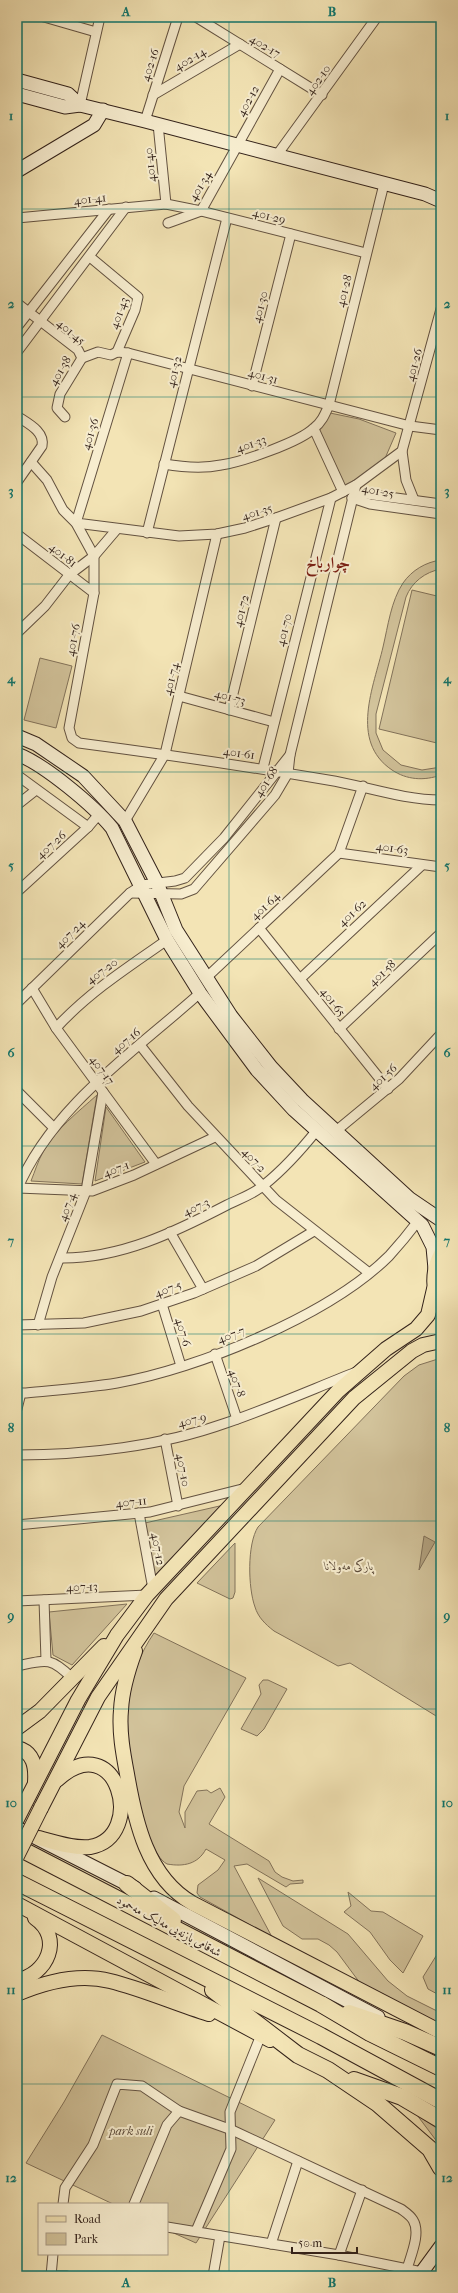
<svg xmlns="http://www.w3.org/2000/svg" width="458" height="2293" viewBox="0 0 458 2293" font-family="'IM FELL French Canon',Amiri,serif">
  <style>
    .green { fill: #d2c39b; stroke: #82725a }
    .water { fill: #b2a280; stroke: #7f6f57 }
    .lines { fill: none; stroke-linecap: round; stroke-linejoin: round }
    .street-casing { stroke: #635241; stroke-width: 11 }
    .secondary-casing { stroke: #33221a; stroke-width: 15 }
    .primary-casing { stroke: #33221a; stroke-width: 16 }
    .highway-casing { stroke: #33221a; stroke-width: 18 }
    .street { stroke: #f7edcf; stroke-width: 9 }
    .secondary { stroke: #f7edcf; stroke-width: 13 }
    .primary { stroke: #f3e4b5; stroke-width: 14 }
    .highway { stroke: #f3e4b5; stroke-width: 16 }
    .primary-bridge-casing { stroke: #33221a; stroke-width: 16; stroke-linecap: butt }
    .primary-bridge { stroke: #f3e4b5; stroke-width: 14 }
    .grid { fill: none; stroke: #0f766e; stroke-width: 1; stroke-opacity: 0.55 }
    .labels { text-anchor: middle; dominant-baseline: central; stroke-width: 4; stroke-linejoin: round; paint-order: stroke }
    .street-label { font-size: 12px; fill: #33221a; stroke: #f7edcf }
    .park-label { font-size: 12px; font-style: italic; fill: #5b4a3a; stroke: #f7edcf }
    .district-label { font-size: 16px; font-weight: bold; fill: #7a1f14; stroke: #f7edcf }
    .neatline { fill: none; stroke: #0f766e; stroke-width: 1.5 }
    .grid-label { font-size: 13px; text-anchor: middle; font-weight: bold; fill: #0f766e }
  </style>
  <rect width="100%" height="100%" fill="#f3e4b5"/>
  <filter id="stains"><feTurbulence type="fractalNoise" baseFrequency=".005" numOctaves="4"/><feColorMatrix values="0 0 0 0 .2 0 0 0 0 .09 0 0 0 0 .02 0 0 0 .5 -.17"/></filter>
  <radialGradient id="worn" r=".72"><stop offset=".6" stop-color="#630" stop-opacity="0"/><stop offset="1" stop-color="#630" stop-opacity=".3"/></radialGradient>
  <g class="green">
    <path d="M 330,413 L 359,419 L 396,433 L 383,463 L 344,489 L 316,430 Z"/>
    <path d="M 441,560 L 441,569 C 425,572 412,582 406,597 L 376,714 L 376,733 L 383,750 L 401,765 L 422,770 L 441,767 L 441,775 C 424,781 407,780 392,770 C 349,741 374,686 383,647 C 388,626 391,601 403,583 C 412,570 426,562 441,560 Z"/>
    <path d="M 412,590 L 441,597 L 441,744 L 379,729 Z"/>
    <path d="M 40,658 L 72,666 L 56,728 L 24,720 Z"/>
    <path d="M 97,1095 L 82,1184 L 31,1181 C 35,1171 38,1161 43,1152 C 56,1129 78,1112 97,1095 Z"/>
    <path d="M 106,1107 L 145,1162 L 95,1181 Z"/>
    <path d="M 441,1358 L 441,1719 L 350,1663 L 338,1666 L 274,1631 C 265,1624 258,1617 255,1607 C 248,1588 247,1544 258,1527 L 404,1376 L 419,1365 Z"/>
    <path d="M 224,1505 L 155,1578 L 145,1523 Z"/>
    <path d="M 235,1543 L 235,1592 L 233,1598 L 230,1599 L 197,1583 Z"/>
    <path d="M 127,1604 L 72,1665 L 53,1655 L 49,1612 Z"/>
    <path d="M 154,1633 L 246,1678 L 184,1786 L 179,1812 L 185,1828 L 185,1812 L 197,1791 L 207,1790 L 211,1793 L 220,1788 L 225,1797 L 209,1824 L 269,1861 L 275,1872 L 282,1877 L 293,1881 L 303,1880 L 303,1883 L 290,1884 L 286,1887 L 247,1864 L 234,1866 L 272,1937 L 200,1897 L 197,1893 L 198,1885 L 218,1870 L 225,1860 L 206,1849 C 198,1864 184,1867 167,1864 C 140,1850 123,1726 128,1697 C 132,1674 141,1652 154,1633 Z"/>
    <path d="M 263,1680 L 268,1680 L 287,1689 L 264,1729 L 257,1736 L 241,1729 L 261,1694 L 259,1685 Z"/>
    <path d="M 258,1878 L 348,1934 L 388,1981 L 407,1996 L 441,2013 L 441,2025 L 360,1983 L 337,1952 L 329,1945 L 318,1939 L 302,1939 L 283,1926 Z"/>
    <path d="M 348,1892 L 371,1911 L 383,1912 L 423,1936 L 403,1973 L 390,1960 L 370,1932 L 344,1912 L 351,1906 Z"/>
    <path d="M 441,1948 L 441,1996 L 428,1989 L 423,1977 Z"/>
    <path d="M 102,2035 L 275,2120 L 196,2243 L 167,2230 L 167,2204 L 113,2204 L 26,2163 L 64,2102 Z"/>
    <path d="M 417,2115 L 441,2131 L 441,2147 Z"/>
  </g>
  <path class="water" d="M 424,1536 L 435,1542 L 419,1570 Z"/>
  <g class="lines">
    <defs>
      <g id="street">
        <path d="M 44,17 L 96,32"/>
        <path d="M 196,17 L 322,95"/>
        <path d="M 153,95 L 240,44"/>
        <path d="M 80,105 L 100,17"/>
        <path d="M 145,121 L 178,17"/>
        <path d="M 158,124 L 166,204"/>
        <path d="M 277,155 L 377,17"/>
        <path d="M 17,218 L 166,204 L 201,211 L 366,253"/>
        <path d="M 168,223 L 201,211 L 280,69"/>
        <path d="M 90,257 L 138,297 L 135,310 L 117,352"/>
        <path d="M 17,303 L 78,350 L 82,358 L 98,352 L 111,355 L 117,352 L 128,353 L 410,426 L 441,430"/>
        <path d="M 17,327 L 109,209"/>
        <path d="M 17,352 L 126,207"/>
        <path d="M 128,353 L 76,523 L 179,536 L 217,534 L 245,528 L 276,518 L 331,498 L 356,485 L 402,451 L 441,309"/>
        <path d="M 252,386 L 291,234"/>
        <path d="M 17,416 C 27,423 45,431 42,446 L 17,482"/>
        <path d="M 65,417 L 57,408 L 60,394 L 82,358"/>
        <path d="M 314,429 L 343,492"/>
        <path d="M 402,451 L 406,480 L 414,500"/>
        <path d="M 31,462 L 47,480 L 63,510 L 76,523 L 94,556 L 94,593 L 69,728 L 72,738 L 79,743 C 162,754 245,766 328,780 C 365,786 403,800 441,800"/>
        <path d="M 164,464 C 182,467 202,469 221,465 C 242,462 300,442 314,428 C 322,422 325,414 329,405 L 384,184"/>
        <path d="M 352,498 L 370,504 L 441,514"/>
        <path d="M 352,498 L 366,494 L 441,504"/>
        <path d="M 147,533 L 227,218"/>
        <path d="M 17,534 L 94,593"/>
        <path d="M 17,633 L 45,606 L 69,575 L 94,556 L 117,529"/>
        <path d="M 179,696 L 274,722"/>
        <path d="M 229,710 L 276,518"/>
        <path d="M 263,768 L 331,498"/>
        <path d="M 17,775 L 88,827"/>
        <path d="M 17,805 L 36,790"/>
        <path d="M 125,821 L 165,754 L 217,534"/>
        <path d="M 339,853 L 441,867"/>
        <path d="M 17,892 L 88,827 L 100,813"/>
        <path d="M 130,893 L 181,894 L 194,889 L 275,795 L 288,773 L 290,755 L 356,485"/>
        <path d="M 259,928 L 388,1089"/>
        <path d="M 207,977 L 339,853 L 363,786"/>
        <path d="M 300,979 L 422,865"/>
        <path d="M 32,988 L 56,1028 L 156,1164"/>
        <path d="M 17,1003 L 130,893 L 142,885 L 175,881 L 185,878 L 224,838 L 290,755"/>
        <path d="M 56,1028 C 88,993 128,967 167,940"/>
        <path d="M 339,1029 L 441,933"/>
        <path d="M 140,1045 L 188,1106 L 276,1200 L 368,1272"/>
        <path d="M 17,1091 L 53,1127"/>
        <path d="M 336,1131 L 399,1079 L 441,1034"/>
        <path d="M 18,1188 L 92,1191 L 134,1175 L 215,1137"/>
        <path d="M 17,1190 C 52,1106 134,1052 200,993"/>
        <path d="M 170,1232 L 203,1289"/>
        <path d="M 60,1258 C 120,1259 175,1232 227,1205 C 239,1199 254,1194 264,1185 C 284,1169 301,1150 317,1130"/>
        <path d="M 162,1304 L 181,1366"/>
        <path d="M 17,1325 L 84,1323 L 141,1311 L 194,1293 L 256,1266 L 314,1231"/>
        <path d="M 38,1325 L 52,1277 L 86,1191 L 103,1092"/>
        <path d="M 215,1354 L 237,1419"/>
        <path d="M 17,1393 L 26,1393 C 56,1390 87,1388 117,1383 C 198,1369 330,1315 389,1256 C 399,1245 409,1233 418,1221"/>
        <path d="M 17,1409 L 21,1393"/>
        <path d="M 165,1439 L 178,1506"/>
        <path d="M 17,1455 C 85,1455 162,1446 226,1423 C 270,1408 313,1389 356,1372"/>
        <path d="M 139,1513 L 153,1589"/>
        <path d="M 17,1525 L 150,1512 L 246,1488"/>
        <path d="M 44,1600 L 46,1660"/>
        <path d="M 17,1601 L 147,1595"/>
        <path d="M 17,1666 C 45,1660 50,1656 72,1678"/>
        <path d="M 63,2204 L 65,2188 L 93,2145 L 117,2084 L 142,2086 L 179,2111"/>
        <path d="M 134,2204 L 167,2125 L 179,2111 L 232,2130 L 401,2209 C 405,2212 410,2215 413,2220 C 421,2233 411,2255 407,2269"/>
        <path d="M 167,2227 L 339,2255 L 422,2272"/>
        <path d="M 196,2231 L 231,2149 L 230,2112 L 261,2035"/>
        <path d="M 271,2244 L 298,2161"/>
        <path d="M 339,2255 L 362,2190"/>
        <path d="M 51,2276 L 53,2254"/>
        <path d="M 54,2276 L 67,2276"/>
        <path d="M 213,2276 L 220,2236"/>
      </g>
      <g id="secondary">
        <path d="M 17,80 L 68,94 L 80,105"/>
        <path d="M 17,94 L 65,107 L 80,105 L 145,121 L 425,194 L 441,201"/>
        <path d="M 17,171 L 94,125 L 103,110"/>
        <path d="M 17,736 L 36,744 L 83,776 L 125,821 L 157,883 L 176,930 L 231,1016 L 271,1067 L 302,1100 L 410,1199 L 441,1220"/>
        <path d="M 17,754 C 44,764 94,806 112,828 L 167,940 L 200,993 L 257,1070 L 294,1110 L 422,1225 L 433,1247 L 435,1269"/>
        <path d="M 17,1828 L 135,1888"/>
        <path d="M 154,1898 L 378,2017"/>
        <path d="M 419,2276 L 441,2246"/>
      </g>
      <g id="primary">
        <path d="M 441,1254 C 432,1270 432,1292 441,1308"/>
        <path d="M 135,1651 C 128,1670 122,1689 121,1710 C 119,1731 123,1753 127,1774 C 135,1821 147,1877 192,1903 L 441,2032"/>
        <path d="M 17,1728 L 40,1711 L 104,1646"/>
        <path d="M 17,1748 C 34,1752 36,1767 35,1782"/>
        <path d="M 41,1808 L 98,1697 L 166,1599 L 354,1398 L 412,1351 L 423,1345 L 441,1341"/>
        <path d="M 17,1819 L 78,1700 L 117,1635 L 147,1595 L 338,1391 L 386,1349 L 416,1329 L 428,1315 L 434,1289"/>
        <path d="M 39,1838 C 54,1842 74,1849 90,1847 C 148,1837 117,1724 57,1780"/>
        <path d="M 17,1904 L 270,2040"/>
        <path d="M 17,1980 C 47,1975 64,1938 35,1918"/>
        <path d="M 17,1994 C 45,1982 79,1973 110,1981 C 143,1989 176,2004 209,2014"/>
      </g>
      <g id="highway">
        <path d="M 17,1847 L 321,2004 L 370,2033 L 441,2068"/>
        <path d="M 17,1882 L 321,2036 L 441,2101"/>
        <path d="M 127,1884 L 173,1920"/>
        <path d="M 213,1990 L 298,2055 L 328,2070 L 377,2103 L 430,2149 L 441,2168"/>
        <path d="M 349,2013 L 405,2032 L 441,2048"/>
        <path d="M 354,2080 L 402,2097 L 441,2120"/>
      </g>
    </defs>
    <use href="#street" class="street-casing"/>
    <use href="#secondary" class="secondary-casing"/>
    <use href="#primary" class="primary-casing"/>
    <use href="#highway" class="highway-casing"/>
    <use href="#street" class="street"/>
    <use href="#secondary" class="secondary"/>
    <use href="#primary" class="primary"/>
    <use href="#highway" class="highway"/>
    <defs>
      <path id="primary-bridge" d="M 17,1856 L 41,1808"/>
    </defs>
    <use href="#primary-bridge" class="primary-bridge-casing"/>
    <use href="#primary-bridge" class="primary-bridge"/>
  </g>
  <path class="grid" d="M 229,17 L 229,2276M 17,209 L 441,209M 17,397 L 441,397M 17,584 L 441,584M 17,772 L 441,772M 17,959 L 441,959M 17,1146 L 441,1146M 17,1334 L 441,1334M 17,1521 L 441,1521M 17,1709 L 441,1709M 17,1896 L 441,1896M 17,2084 L 441,2084"/>
  <g class="labels">
    <g class="street-label">
      <text transform="translate(265 46) rotate(31)">402-17</text>
      <text transform="translate(190 59) rotate(-31)">402-14</text>
      <text transform="translate(150 65) rotate(-72)">402-16</text>
      <text transform="translate(318 80) rotate(-55)">402-10</text>
      <text transform="translate(248 101) rotate(-61)">402-12</text>
      <text transform="translate(150 165) rotate(-96)">401-40</text>
      <text transform="translate(200 186) rotate(-59)">401-34</text>
      <text transform="translate(90 199) rotate(-6)">401-41</text>
      <text transform="translate(269 216) rotate(14)">401-29</text>
      <text transform="translate(344 291) rotate(-76)">401-28</text>
      <text transform="translate(260 307) rotate(-75)">401-30</text>
      <text transform="translate(119 313) rotate(-70)">401-43</text>
      <text transform="translate(71 332) rotate(40)">401-45</text>
      <text transform="translate(414 365) rotate(-75)">401-26</text>
      <text transform="translate(60 371) rotate(-60)">401-38</text>
      <text transform="translate(174 372) rotate(-76)">401-32</text>
      <text transform="translate(263 376) rotate(15)">401-31</text>
      <text transform="translate(90 434) rotate(-73)">401-36</text>
      <text transform="translate(251 444) rotate(-19)">401-33</text>
      <text transform="translate(378 491) rotate(11)">401-25</text>
      <text transform="translate(257 512) rotate(-17)">401-35</text>
      <text transform="translate(63 555) rotate(38)">401-81</text>
      <text transform="translate(241 611) rotate(-76)">401-72</text>
      <text transform="translate(284 630) rotate(-76)">401-70</text>
      <text transform="translate(73 640) rotate(-79)">401-76</text>
      <text transform="translate(171 679) rotate(-76)">401-74</text>
      <text transform="translate(230 697) rotate(15)">401-73</text>
      <text transform="translate(239 753) rotate(8)">401-61</text>
      <text transform="translate(266 782) rotate(-58)">401-68</text>
      <text transform="translate(51 845) rotate(-42)">407-26</text>
      <text transform="translate(392 848) rotate(8)">401-63</text>
      <text transform="translate(265 906) rotate(-43)">401-64</text>
      <text transform="translate(352 913) rotate(-43)">401-62</text>
      <text transform="translate(70 934) rotate(-44)">407-24</text>
      <text transform="translate(102 971) rotate(-36)">407-20</text>
      <text transform="translate(382 973) rotate(-43)">401-58</text>
      <text transform="translate(333 1002) rotate(52)">401-65</text>
      <text transform="translate(126 1041) rotate(-40)">407-16</text>
      <text transform="translate(102 1070) rotate(54)">407-17</text>
      <text transform="translate(383 1077) rotate(-43)">401-56</text>
      <text transform="translate(254 1160) rotate(46)">407-2</text>
      <text transform="translate(116 1169) rotate(-21)">407-1</text>
      <text transform="translate(67 1207) rotate(-69)">407-4</text>
      <text transform="translate(196 1207) rotate(-25)">407-3</text>
      <text transform="translate(168 1289) rotate(-20)">407-5</text>
      <text transform="translate(183 1332) rotate(73)">407-6</text>
      <text transform="translate(231 1335) rotate(-21)">407-7</text>
      <text transform="translate(237 1383) rotate(71)">407-8</text>
      <text transform="translate(192 1420) rotate(-14)">407-9</text>
      <text transform="translate(183 1470) rotate(79)">407-10</text>
      <text transform="translate(131 1502) rotate(-6)">407-11</text>
      <text transform="translate(158 1549) rotate(79)">407-12</text>
      <text transform="translate(82 1587) rotate(-2)">407-13</text>
      <text transform="translate(169 1926) rotate(28)">شەقامی بازنەیی مەلیک مەحمود</text>
    </g>
    <g class="park-label">
      <text x="349" y="1566">پارکی مەولانا</text>
      <text x="131" y="2131">park suli</text>
    </g>
    <g class="district-label">
      <text x="328" y="562">چوارباخ</text>
    </g>
  </g>
  <rect width="458" height="2293" fill="none" stroke="#f3e4b5" stroke-width="44"/>
  <rect x="38" y="2203" width="130" height="52" fill="#f7edcf" stroke="#a99c87"/>
  <rect x="46" y="2216" width="20" height="6" fill="#f3e4b5" stroke="#a99c87"/>
  <text x="74" y="2223" font-size="12" fill="#33221a">Road</text>
  <rect x="46" y="2233" width="20" height="12" fill="#d2c39b" stroke="#a99c87"/>
  <text x="74" y="2243" font-size="12" fill="#33221a">Park</text>
  <path d="M292 2247v6h65v-6" fill="none" stroke="#33221a" stroke-width="2"/>
  <text x="298" y="2247" font-size="12" fill="#33221a" stroke="#f7edcf" stroke-width="3" paint-order="stroke">50 m</text>
  <rect x="22" y="22" width="414" height="2249" class="neatline"/>
  <g class="grid-label">
    <text x="126" y="16">A</text>
    <text x="332" y="16">B</text>
    <text x="11" y="120">1</text>
    <text x="447" y="120">1</text>
    <text x="11" y="308">2</text>
    <text x="447" y="308">2</text>
    <text x="11" y="495">3</text>
    <text x="447" y="495">3</text>
    <text x="11" y="683">4</text>
    <text x="447" y="683">4</text>
    <text x="11" y="870">5</text>
    <text x="447" y="870">5</text>
    <text x="11" y="1057">6</text>
    <text x="447" y="1057">6</text>
    <text x="11" y="1245">7</text>
    <text x="447" y="1245">7</text>
    <text x="11" y="1432">8</text>
    <text x="447" y="1432">8</text>
    <text x="11" y="1620">9</text>
    <text x="447" y="1620">9</text>
    <text x="11" y="1807">10</text>
    <text x="447" y="1807">10</text>
    <text x="11" y="1994">11</text>
    <text x="447" y="1994">11</text>
    <text x="11" y="2182">12</text>
    <text x="447" y="2182">12</text>
    <text x="126" y="2287">A</text>
    <text x="332" y="2287">B</text>
  </g>
  <rect width="100%" height="100%" filter="url(#stains)"/>
  <rect width="100%" height="100%" fill="url(#worn)"/>
</svg>
